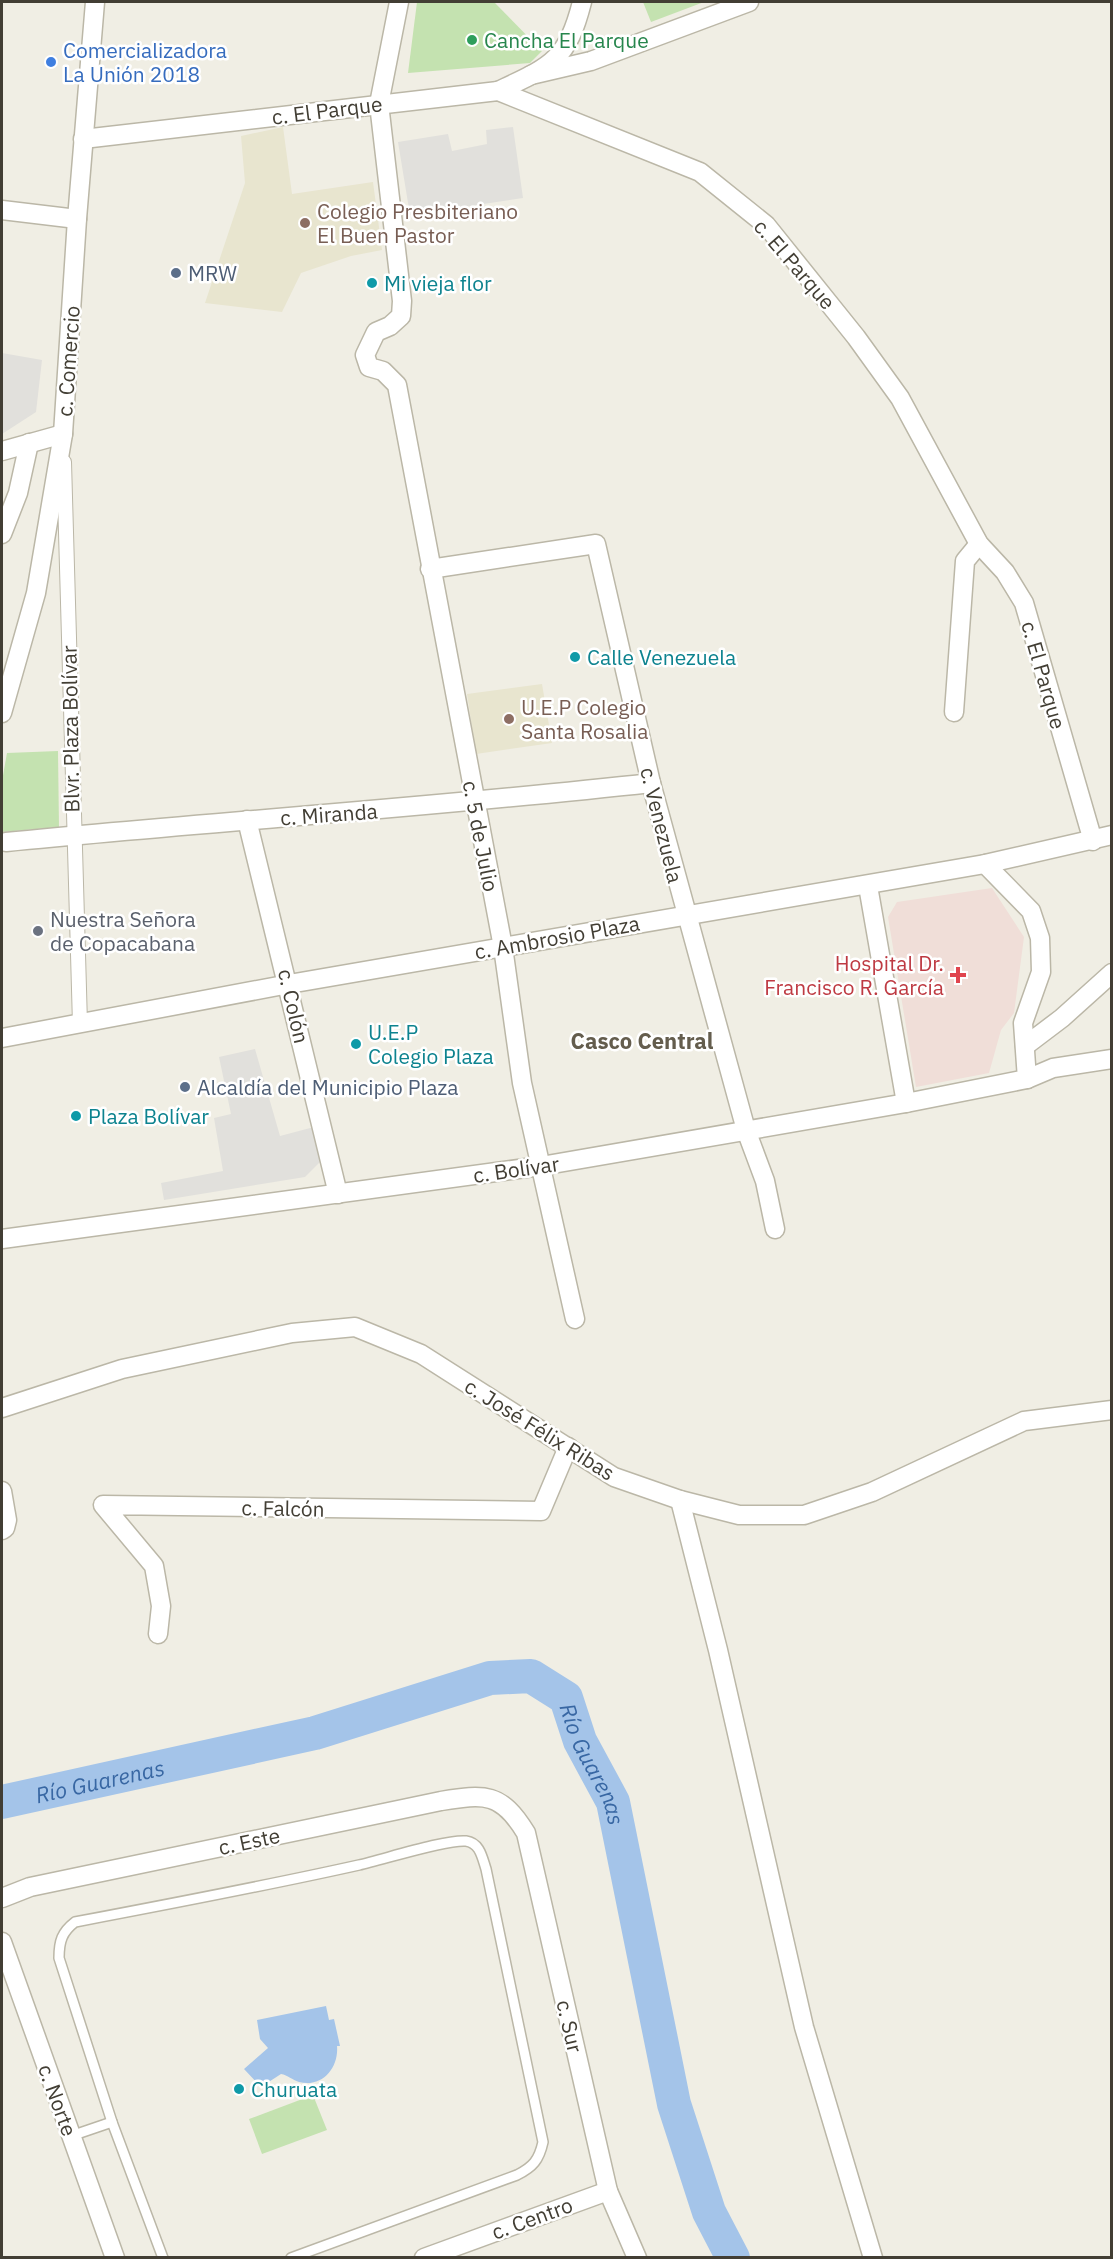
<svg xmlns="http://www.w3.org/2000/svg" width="1113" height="2259" viewBox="0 0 1113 2259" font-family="'IBM Plex Sans',sans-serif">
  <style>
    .education { fill: #e8e5cf }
    .medical { fill: #f0ded8 }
    .green { fill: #c4e2b0 }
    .parking { fill: #e1e0dc }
    .water { fill: #a4c4e9 }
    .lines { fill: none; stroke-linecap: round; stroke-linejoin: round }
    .river { stroke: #a4c4e9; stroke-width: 34 }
    .service-casing { stroke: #bbb7a7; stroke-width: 12 }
    .pedestrian-casing { stroke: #bbb7a7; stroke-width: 16 }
    .minor-casing { stroke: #bbb7a7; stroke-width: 21 }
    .service { stroke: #fff; stroke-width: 9 }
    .pedestrian { stroke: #fff; stroke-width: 14 }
    .minor { stroke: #fff; stroke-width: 18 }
    .leisure-dot { fill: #2e9e5b; stroke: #fff; stroke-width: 2 }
    .shop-dot { fill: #3f7fe0; stroke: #fff; stroke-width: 2 }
    .education-dot { fill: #8d6e63; stroke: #fff; stroke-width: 2 }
    .service-dot { fill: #5c6f8a; stroke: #fff; stroke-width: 2 }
    .culture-dot { fill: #0f9aa8; stroke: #fff; stroke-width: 2 }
    .worship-dot { fill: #6b7280; stroke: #fff; stroke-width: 2 }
    .health-dot { fill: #e0444e; stroke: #fff; stroke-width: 2 }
    .labels { text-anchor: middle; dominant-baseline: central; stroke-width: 5; stroke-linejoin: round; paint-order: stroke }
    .leisure-label { font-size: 21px; fill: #27864d; stroke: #fff; text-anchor: start }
    .shop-label { font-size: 21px; fill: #366cbe; stroke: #fff; text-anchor: start }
    .street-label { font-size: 21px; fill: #423e34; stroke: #fff }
    .education-label { font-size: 21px; fill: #785e54; stroke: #fff; text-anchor: start }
    .service-label { font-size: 21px; fill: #4e5e75; stroke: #fff; text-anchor: start }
    .culture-label { font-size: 21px; fill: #0d838f; stroke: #fff; text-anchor: start }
    .worship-label { font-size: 21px; fill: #5b616d; stroke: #fff; text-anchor: start }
    .health-label { font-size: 21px; fill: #be3a42; stroke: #fff; text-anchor: end }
    .neighbourhood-label { font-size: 22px; font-weight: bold; fill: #645d4d; stroke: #fff }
    .water-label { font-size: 22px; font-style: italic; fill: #3867a3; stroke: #fff }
  </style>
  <rect width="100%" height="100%" fill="#f0eee4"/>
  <g class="education">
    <path d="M 283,127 L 292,194 L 373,182 L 382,250 L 351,256 L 301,273 L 282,312 L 205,303 L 245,183 L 241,136 Z"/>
    <path d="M 542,684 L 552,743 L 476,754 L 467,694 Z"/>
  </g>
  <path class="medical" d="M 992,888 L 1024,937 L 1014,1013 L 1001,1030 L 989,1073 L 916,1087 L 888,917 L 897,902 Z"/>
  <g class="green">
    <path d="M 417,2 L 494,2 L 542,51 L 530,63 L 408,73 Z"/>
    <path d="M 643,2 L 704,2 L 651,22 Z"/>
    <path d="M 58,751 L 59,827 L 2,832 L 2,781 L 7,753 Z"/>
    <path d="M 313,2095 L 327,2130 L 262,2154 L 249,2119 Z"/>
  </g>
  <g class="parking">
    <path d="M 513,127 L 523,198 L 410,215 L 398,142 L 448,134 L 452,151 L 487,144 L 486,130 Z"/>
    <path d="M 2,353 L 42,360 L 36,412 L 2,434 Z"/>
    <path d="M 255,1049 L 280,1136 L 314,1127 L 322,1160 L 305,1177 L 164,1200 L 161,1183 L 223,1171 L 214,1118 L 231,1114 L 219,1057 Z"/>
  </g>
  <path class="water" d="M 326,2006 L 329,2020 L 334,2019 L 340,2046 L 337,2046 C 339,2068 322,2088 299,2082 C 292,2080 288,2075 281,2074 L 261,2087 L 244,2069 L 268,2048 L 260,2039 L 257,2020 Z"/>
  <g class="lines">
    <path class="river" id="s1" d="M 2,1802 L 315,1733 L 490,1678 L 531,1676 L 566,1698 L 580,1741 L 613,1802 L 674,2104 L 709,2212 L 733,2258"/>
    <defs>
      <g id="service">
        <path d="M 71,2136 L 112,2122"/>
        <path d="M 163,2258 L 112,2122 L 59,1958 C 59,1941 62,1932 75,1922 C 170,1904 265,1886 359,1865 C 382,1860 446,1839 466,1841 C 480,1843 482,1857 486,1869 L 543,2142 C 539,2160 533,2167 517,2175 L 291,2258"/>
      </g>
      <path id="pedestrian" d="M 64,462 L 80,1024"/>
      <g id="minor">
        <path d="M 399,2 L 379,104 L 402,301 L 401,316 L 390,326 L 376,332 L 365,355 L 369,367 L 383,371 L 397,385 L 503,947 L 522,1083 L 575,1319"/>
        <path d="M 531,75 L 591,61 L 749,2"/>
        <path d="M 498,91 C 551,66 567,61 582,2"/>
        <path d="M 83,139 L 498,91 L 700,172 L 766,225 L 856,337 L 900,398 L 979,544 L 1005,572 L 1024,603 L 1093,841"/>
        <path d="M 2,210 L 77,219"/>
        <path d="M 2,451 L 63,434"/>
        <path d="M 2,534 L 18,493 L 29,443"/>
        <path d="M 430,569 L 596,544 L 651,783 L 746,1130 L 765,1181 L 775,1229"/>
        <path d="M 954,712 L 965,561 L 979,544"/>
        <path d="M 2,713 L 36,593 L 63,434 L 77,219 L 95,2"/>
        <path d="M 247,820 L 338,1194"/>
        <path d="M 6,842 C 221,821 436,807 651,783"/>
        <path d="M 985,864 L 1031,911 L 1040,938 L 1041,972 L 1023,1023 L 1027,1079"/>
        <path d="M 868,886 L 906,1103"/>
        <path d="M 2,1038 L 289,984 L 985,864 L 1112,835"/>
        <path d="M 1025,1046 L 1062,1018 L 1112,973"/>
        <path d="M 2,1239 L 541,1166 L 906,1103 L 1027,1079 L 1053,1068 L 1112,1059"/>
        <path d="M 2,1408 L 122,1369 L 292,1333 L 355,1327 L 421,1354 L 614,1477 L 680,1500 L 739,1515 L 804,1515 L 872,1492 L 1024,1421 L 1112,1410"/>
        <path d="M 2,1491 L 7,1520 L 5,1528 L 2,1530"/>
        <path d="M 680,1500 L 718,1650 L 804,2027 L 873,2258"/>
        <path d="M 158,1634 L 161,1606 L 154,1566 L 103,1505 L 541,1511 L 568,1447"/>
        <path d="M 2,1898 L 30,1887 L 441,1801 C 485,1794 501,1792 526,1833 L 608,2191 L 637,2258"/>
        <path d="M 2,1942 L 115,2258"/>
        <path d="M 424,2258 L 608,2191"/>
      </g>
    </defs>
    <use href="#service" class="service-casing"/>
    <use href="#pedestrian" class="pedestrian-casing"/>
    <use href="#minor" class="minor-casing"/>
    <use href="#service" class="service"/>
    <use href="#pedestrian" class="pedestrian"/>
    <use href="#minor" class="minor"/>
  </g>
  <circle class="leisure-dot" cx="472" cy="40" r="6"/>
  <circle class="shop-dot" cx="51" cy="62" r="6"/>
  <g class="education-dot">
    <circle cx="305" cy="223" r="6"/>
    <circle cx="509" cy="719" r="6"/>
  </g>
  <g class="service-dot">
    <circle cx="176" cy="273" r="6"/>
    <circle cx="185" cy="1087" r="6"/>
  </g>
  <g class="culture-dot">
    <circle cx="372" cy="283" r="6"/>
    <circle cx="575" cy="657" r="6"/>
    <circle cx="356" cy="1044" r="6"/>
    <circle cx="76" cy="1116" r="6"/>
    <circle cx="239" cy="2089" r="6"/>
  </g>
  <circle class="worship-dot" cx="38" cy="931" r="6"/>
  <path class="health-dot" d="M955 966h6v6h6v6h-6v6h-6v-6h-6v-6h6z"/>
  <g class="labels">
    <g class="leisure-label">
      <text x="484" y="40">Cancha El Parque</text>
    </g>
    <g class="shop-label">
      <text x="63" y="50">Comercializadora<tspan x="63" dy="24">La Unión 2018</tspan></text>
    </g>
    <g class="street-label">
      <text transform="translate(327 110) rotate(-7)">c. El Parque</text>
      <text transform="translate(795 264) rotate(49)">c. El Parque</text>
      <text transform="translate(68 361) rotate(-86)">c. Comercio</text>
      <text transform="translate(1044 675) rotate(74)">c. El Parque</text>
      <text transform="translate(70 729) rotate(-91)">Blvr. Plaza Bolívar</text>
      <text transform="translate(329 814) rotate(-4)">c. Miranda</text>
      <text transform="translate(662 825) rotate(76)">c. Venezuela</text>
      <text transform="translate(481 836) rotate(79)">c. 5 de Julio</text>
      <text transform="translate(557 937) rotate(-10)">c. Ambrosio Plaza</text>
      <text transform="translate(294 1006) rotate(77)">c. Colón</text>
      <text transform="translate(516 1169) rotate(-8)">c. Bolívar</text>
      <text transform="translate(540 1429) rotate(32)">c. José Félix Ribas</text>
      <text transform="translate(283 1508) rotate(1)">c. Falcón</text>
      <text transform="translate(249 1841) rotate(-12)">c. Este</text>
      <text transform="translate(570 2026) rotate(77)">c. Sur</text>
      <text transform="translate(58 2100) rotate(70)">c. Norte</text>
      <text transform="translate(532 2218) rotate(-20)">c. Centro</text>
    </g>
    <g class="education-label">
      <text x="317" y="211">Colegio Presbiteriano<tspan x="317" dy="24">El Buen Pastor</tspan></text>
      <text x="521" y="707">U.E.P Colegio<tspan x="521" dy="24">Santa Rosalia</tspan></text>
    </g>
    <g class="service-label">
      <text x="188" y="273">MRW</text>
      <text x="197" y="1087">Alcaldía del Municipio Plaza</text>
    </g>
    <g class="culture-label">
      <text x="384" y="283">Mi vieja flor</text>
      <text x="587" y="657">Calle Venezuela</text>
      <text x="368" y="1032">U.E.P<tspan x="368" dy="24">Colegio Plaza</tspan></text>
      <text x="88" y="1116">Plaza Bolívar</text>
      <text x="251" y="2089">Churuata</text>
    </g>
    <g class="worship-label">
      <text x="50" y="919">Nuestra Señora<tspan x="50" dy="24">de Copacabana</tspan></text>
    </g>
    <g class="health-label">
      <text x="944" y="963">Hospital Dr.<tspan x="944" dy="24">Francisco R. García</tspan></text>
    </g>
    <g class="neighbourhood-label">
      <text x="642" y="1040">Casco Central</text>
    </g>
    <g class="water-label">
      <text stroke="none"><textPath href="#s1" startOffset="658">Río Guarenas</textPath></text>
      <text stroke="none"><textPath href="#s1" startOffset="100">Río Guarenas</textPath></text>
    </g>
  </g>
  <rect width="1113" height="2259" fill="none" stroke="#423e34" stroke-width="6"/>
</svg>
